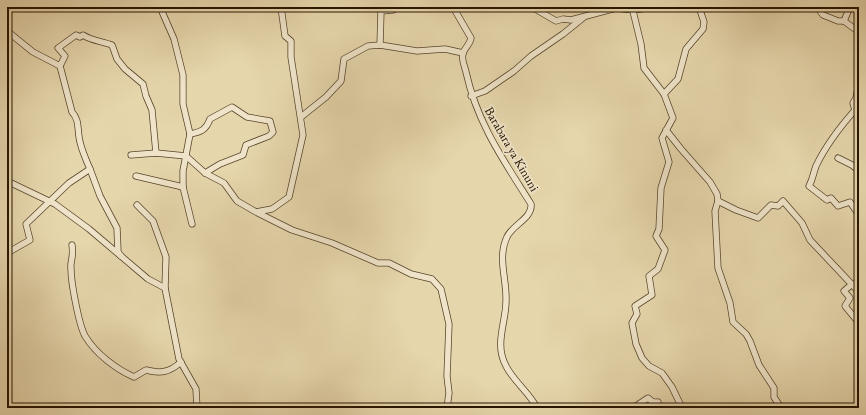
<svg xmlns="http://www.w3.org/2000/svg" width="866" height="415" viewBox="0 0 866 415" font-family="'EB Garamond',serif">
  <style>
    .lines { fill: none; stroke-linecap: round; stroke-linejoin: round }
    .minor-casing { stroke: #56442b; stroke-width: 7 }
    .minor { stroke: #efe4c9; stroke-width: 5.5 }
    .labels { text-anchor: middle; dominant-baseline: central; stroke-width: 3.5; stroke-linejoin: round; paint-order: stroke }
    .street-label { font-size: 13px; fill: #261400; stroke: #efe4c9 }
  </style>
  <rect width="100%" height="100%" fill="#e6d6ac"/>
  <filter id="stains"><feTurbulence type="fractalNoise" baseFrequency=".005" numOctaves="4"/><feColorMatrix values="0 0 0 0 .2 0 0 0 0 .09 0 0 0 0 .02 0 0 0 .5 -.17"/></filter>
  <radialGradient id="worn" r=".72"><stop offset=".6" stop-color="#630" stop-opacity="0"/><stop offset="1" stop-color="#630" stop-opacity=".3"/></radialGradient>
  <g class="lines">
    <defs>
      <g id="minor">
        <path d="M 160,7 L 174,39 L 183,75 L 183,104 L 190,134 L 183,171 L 183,187 L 192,224"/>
        <path d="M 453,7 L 471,38 C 470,45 464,48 463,54 C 461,59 465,67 466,72 C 477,123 504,161 531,204 C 533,218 512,225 507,237 C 497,258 507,279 506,301 C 506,323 494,344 506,366 C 514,382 529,392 537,408"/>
        <path d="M 532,7 L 556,21 L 563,19 L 571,20 L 616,8 L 633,10 L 653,7"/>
        <path d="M 632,7 L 641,44 L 644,68 L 664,94 L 673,118 L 662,138 L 669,162 L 661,188 L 659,229 L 656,236 L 665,250 L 658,269 L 649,276 L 652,295 L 635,306 L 637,314 L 632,323 L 636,344 L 642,358 L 649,366 L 662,373 L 672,387 L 682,408"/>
        <path d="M 817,7 L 823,15 L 838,21 L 844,21 L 859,32"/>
        <path d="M 844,21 L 850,7"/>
        <path d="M 7,31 L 33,52 L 60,66 L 65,56 L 58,48 L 76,35 L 80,37 L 83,35 C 92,41 102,41 112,45 L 117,59 L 125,69 L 143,84 L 146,96 L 152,110 L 156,153"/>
        <path d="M 380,45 L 381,11 L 393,10 L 393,7"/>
        <path d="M 859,84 L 856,98 L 853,103 L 855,110 C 840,127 826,145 816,166 C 813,174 813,179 809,186 L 827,200 L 831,198 L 838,206 L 850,202 L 859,215"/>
        <path d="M 664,94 L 678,79 L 686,49 L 703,29 L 704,22 L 699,7"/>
        <path d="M 471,96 L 485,91 L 514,71 L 531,56 L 563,34 L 584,17"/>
        <path d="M 301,117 L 326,97 L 341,81 L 344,59 L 368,46 L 380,45 L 417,51 L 445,49 L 463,53"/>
        <path d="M 666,130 L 681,149 L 710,182 L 717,194 L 718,201 L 715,211 L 718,268 L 730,303 L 733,322 L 746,334 L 750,341 L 759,365 L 774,388 L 774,397 L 781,408"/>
        <path d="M 190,134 C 201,132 206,130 210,119 L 232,107 L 247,117 L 270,121 L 273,132 L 269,136 L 246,145 L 243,155 L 220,164 L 205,173"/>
        <path d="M 131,155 L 156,153 L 186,156 L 205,173 L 224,183 L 237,201 L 256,212 L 272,209 L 289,197 L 303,135 L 291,57 L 291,41 L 285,36 L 281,7"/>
        <path d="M 838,158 L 852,165 L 859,171"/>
        <path d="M 90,169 L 100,196 L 117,228 L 118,252 L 121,256"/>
        <path d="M 136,176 L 183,187"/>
        <path d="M 7,181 L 55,204 L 89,229 L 148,279 L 165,288 L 179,359 L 196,389 L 197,408"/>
        <path d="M 718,201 L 736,210 L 758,218 L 771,205 L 778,206 L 783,201 L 802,223 L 810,240 L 859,292"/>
        <path d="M 137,205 L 153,221 L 166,257 L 165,288"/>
        <path d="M 258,213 L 292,230 L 332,243 L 378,263 L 389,263 L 411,274 L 432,279 L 441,289 L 449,324 L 447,376 L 449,393 L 447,408"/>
        <path d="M 72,245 C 74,258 70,260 71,269 C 71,283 79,325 85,336 C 96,354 116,369 134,377 L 146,370 C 161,374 170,372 181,362"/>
        <path d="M 7,253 L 30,240 L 26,224 L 69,183 L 90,169 C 86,160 82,151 80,142 C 77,131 80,120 72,112 L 60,66"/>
        <path d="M 852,284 L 844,291 L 850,298 L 845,306 L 859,323"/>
        <path d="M 633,408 L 648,398 L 653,402 L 658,402"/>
        <path d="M 856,408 L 859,404"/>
      </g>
    </defs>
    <use href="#minor" class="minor-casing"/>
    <use href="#minor" class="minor"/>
  </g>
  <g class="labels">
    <g class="street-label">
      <text transform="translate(512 149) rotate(60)">Barabara ya Kinuni</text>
    </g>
  </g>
  <rect width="866" height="415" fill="none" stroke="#e6d6ac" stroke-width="24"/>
  <rect x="8" y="8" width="850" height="399" fill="none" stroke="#261400" stroke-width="2"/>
  <rect x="12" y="12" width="842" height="391" fill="none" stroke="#261400"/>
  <rect width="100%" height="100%" filter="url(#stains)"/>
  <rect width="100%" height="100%" fill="url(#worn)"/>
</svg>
